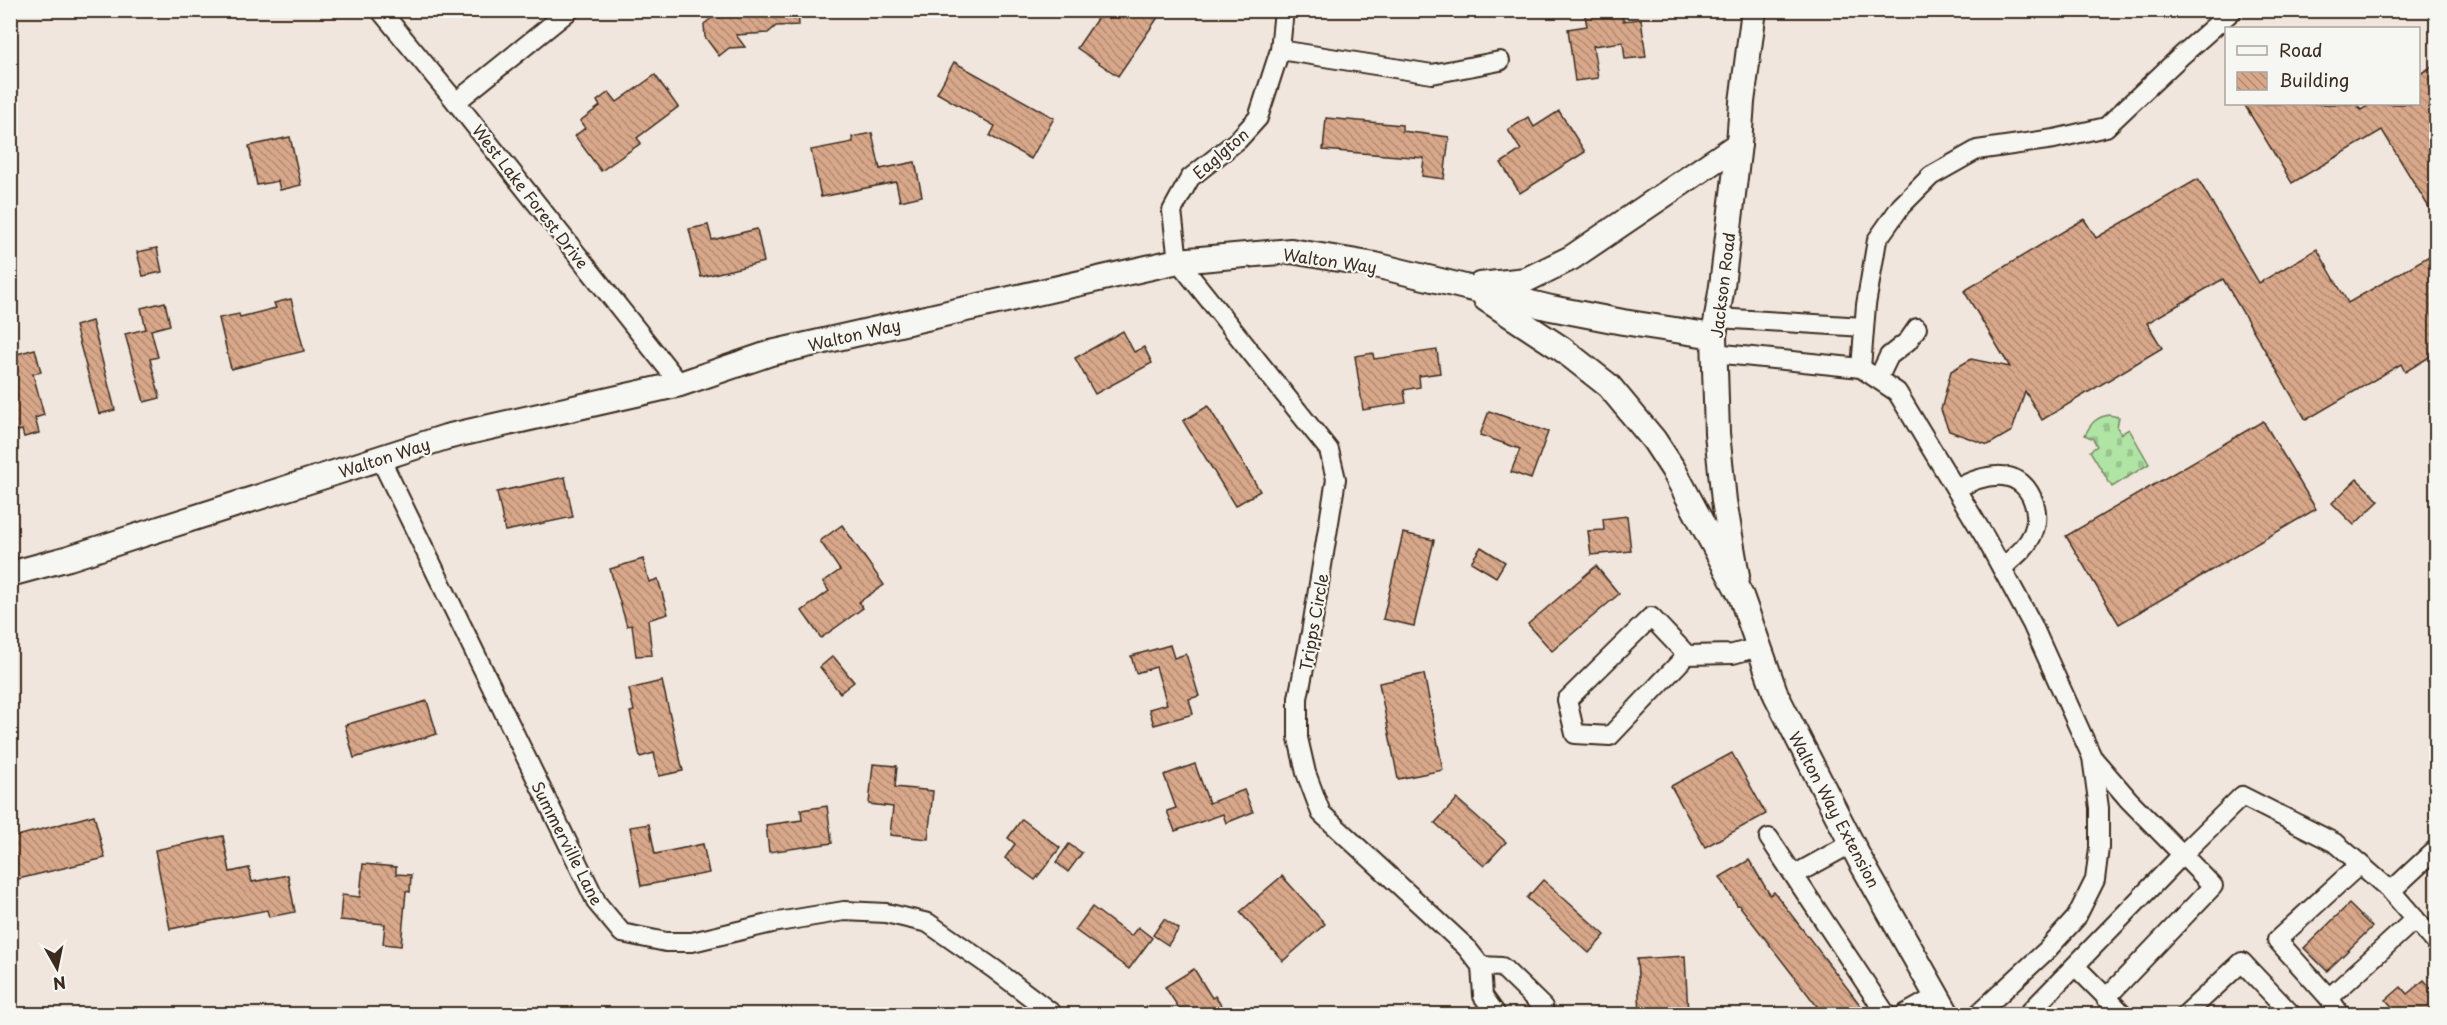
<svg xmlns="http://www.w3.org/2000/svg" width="2447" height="1025" viewBox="0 0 2447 1025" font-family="'Playpen Sans',sans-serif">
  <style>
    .cemetery { fill: url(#cemetery-stones); stroke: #768762; stroke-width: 1.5 }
    .building { fill: url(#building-back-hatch); stroke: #3b2a1e; stroke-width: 1.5 }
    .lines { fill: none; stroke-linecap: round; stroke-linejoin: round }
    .minor-casing { stroke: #3b2a1e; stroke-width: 22 }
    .major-casing { stroke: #3b2a1e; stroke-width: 28 }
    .minor { stroke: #f6f6f2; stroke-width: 18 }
    .major { stroke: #f6f6f2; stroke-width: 24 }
    .labels { text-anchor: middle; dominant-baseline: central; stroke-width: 4.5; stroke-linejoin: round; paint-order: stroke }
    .street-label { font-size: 16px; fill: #3b2a1e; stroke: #f6f6f2 }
  </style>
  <defs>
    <pattern id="cemetery-stones" width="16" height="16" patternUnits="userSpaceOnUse" patternTransform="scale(1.5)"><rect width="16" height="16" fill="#b0e4a5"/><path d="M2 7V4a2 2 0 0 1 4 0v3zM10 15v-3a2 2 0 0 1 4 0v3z" fill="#98c48e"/></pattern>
    <pattern id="building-back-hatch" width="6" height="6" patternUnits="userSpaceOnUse" patternTransform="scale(1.5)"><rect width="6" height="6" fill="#d9a88b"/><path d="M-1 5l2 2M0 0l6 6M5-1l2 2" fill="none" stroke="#b18971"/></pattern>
  </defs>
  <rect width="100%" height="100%" fill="#f0e6dd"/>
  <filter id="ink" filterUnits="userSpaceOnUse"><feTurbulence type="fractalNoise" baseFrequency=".0167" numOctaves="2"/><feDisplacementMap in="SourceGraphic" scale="12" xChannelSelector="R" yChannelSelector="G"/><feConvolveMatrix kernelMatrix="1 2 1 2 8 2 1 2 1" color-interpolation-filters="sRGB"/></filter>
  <g filter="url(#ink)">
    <path class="cemetery" d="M 2109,415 L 2119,417 L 2117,427 L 2121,434 L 2129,429 L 2149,464 L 2112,487 L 2090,451 L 2097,446 L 2093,439 L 2085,435 C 2091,423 2096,417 2109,415 Z"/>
    <g class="building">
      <path d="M 722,10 L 798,10 L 799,25 L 776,26 L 768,33 L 736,35 L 745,47 L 729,48 L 719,56 L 705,37 L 704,24 Z"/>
      <path d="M 1103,10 L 1163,10 L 1118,76 L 1077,48 Z"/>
      <path d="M 1584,10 L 1622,10 L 1623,21 L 1641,19 L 1646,57 L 1625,59 L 1623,42 L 1593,46 L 1598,78 L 1575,81 L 1568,29 L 1587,26 Z"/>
      <path d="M 954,62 L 1054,118 L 1031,159 L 990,136 L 995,126 L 937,93 Z"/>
      <path d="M 2436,64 L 2436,219 L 2382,130 L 2292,183 L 2244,104 L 2357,104 L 2361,110 L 2371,104 L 2418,104 L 2418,75 Z"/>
      <path d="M 655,75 L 678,107 L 637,138 L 641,143 L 601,171 L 575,136 L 585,128 L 580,121 L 600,106 L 597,101 L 609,92 L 617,102 Z"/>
      <path d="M 1559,111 L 1585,152 L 1520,193 L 1501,163 L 1521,150 L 1508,130 L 1528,117 L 1534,127 Z"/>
      <path d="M 1326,118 L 1402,125 L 1402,131 L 1449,137 L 1444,179 L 1422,176 L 1424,158 L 1323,150 Z"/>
      <path d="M 872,133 L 880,169 L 915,162 L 922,196 L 900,201 L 896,182 L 821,197 L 811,150 L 853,142 L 852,137 Z"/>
      <path d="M 290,137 L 301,185 L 280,190 L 278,181 L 257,185 L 249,146 Z"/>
      <path d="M 2198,179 L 2259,283 L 2317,249 L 2348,303 L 2436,252 L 2436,353 L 2405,372 L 2401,364 L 2306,420 L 2223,279 L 2147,323 L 2162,348 L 2042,420 L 2025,391 L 2012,431 L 1988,445 L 1949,431 L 1941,410 L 1951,371 L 1971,359 L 2010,367 L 1964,291 L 2084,219 L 2096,238 Z"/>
      <path d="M 708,225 L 712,240 L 757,229 L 764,262 L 701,277 L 689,229 Z"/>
      <path d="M 157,248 L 162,272 L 143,276 L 137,252 Z"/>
      <path d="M 291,299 L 304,351 L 231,369 L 219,318 L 239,314 L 240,317 L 276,308 L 274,303 Z"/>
      <path d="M 165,302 L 170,325 L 151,330 L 158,357 L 150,359 L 160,398 L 144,402 L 125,334 L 146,329 L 141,308 Z"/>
      <path d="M 92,321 L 115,410 L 99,414 L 75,326 Z"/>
      <path d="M 1123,331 L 1134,352 L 1144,347 L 1152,363 L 1095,394 L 1075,358 Z"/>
      <path d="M 35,349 L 41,372 L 33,374 L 44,415 L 35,418 L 39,433 L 24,437 L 22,430 L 10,433 L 10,411 L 14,409 L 10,394 L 10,356 Z"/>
      <path d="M 1437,350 L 1440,373 L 1419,376 L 1420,387 L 1404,390 L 1406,403 L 1363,410 L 1355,356 L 1373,353 L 1374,359 Z"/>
      <path d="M 1208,406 L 1260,491 L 1235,506 L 1183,421 Z"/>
      <path d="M 1489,411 L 1548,432 L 1531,479 L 1511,472 L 1520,449 L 1480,435 Z"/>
      <path d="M 2263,421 L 2316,509 L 2119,624 L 2066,536 Z"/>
      <path d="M 565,477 L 573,517 L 505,531 L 497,492 Z"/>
      <path d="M 2357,479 L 2379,501 L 2354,525 L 2332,503 Z"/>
      <path d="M 1627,516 L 1631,551 L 1591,555 L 1588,531 L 1604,530 L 1603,519 Z"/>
      <path d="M 842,525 L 884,585 L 859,602 L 863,608 L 821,638 L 802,611 L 829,591 L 823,582 L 840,570 L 820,541 Z"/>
      <path d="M 1403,533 L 1434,540 L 1414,626 L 1383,619 Z"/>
      <path d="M 1481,547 L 1505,562 L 1496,577 L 1471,562 Z"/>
      <path d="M 643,559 L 649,582 L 658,579 L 668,614 L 648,620 L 652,655 L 636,656 L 632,625 L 627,626 L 610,569 Z"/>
      <path d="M 1596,566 L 1619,594 L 1552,651 L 1528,624 Z"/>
      <path d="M 1170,645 L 1174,658 L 1186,654 L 1199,696 L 1189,699 L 1193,714 L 1154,725 L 1149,709 L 1167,704 L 1156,667 L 1136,673 L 1131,656 Z"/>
      <path d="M 833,656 L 854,682 L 840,693 L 820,667 Z"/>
      <path d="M 1424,674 L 1443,770 L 1398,779 L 1379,683 Z"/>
      <path d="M 662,681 L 683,771 L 659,776 L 654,753 L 640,757 L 630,712 L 634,711 L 629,689 Z"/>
      <path d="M 427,701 L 437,734 L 354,758 L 345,725 Z"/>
      <path d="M 1732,753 L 1766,814 L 1705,847 L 1671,786 Z"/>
      <path d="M 873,764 L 897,766 L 895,787 L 933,791 L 928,839 L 890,835 L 893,807 L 869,804 Z"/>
      <path d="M 1195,764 L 1209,803 L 1244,790 L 1253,812 L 1226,823 L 1223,814 L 1175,831 L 1167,811 L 1176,808 L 1164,775 Z"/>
      <path d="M 1457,799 L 1506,842 L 1484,866 L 1435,823 Z"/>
      <path d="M 827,806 L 832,843 L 769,852 L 766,825 L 802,820 L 801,810 Z"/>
      <path d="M 94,815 L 105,858 L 10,881 L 10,838 Z"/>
      <path d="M 1022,819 L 1060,848 L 1035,880 L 1005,858 L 1015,844 L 1008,838 Z"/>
      <path d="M 649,824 L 655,854 L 703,844 L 709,873 L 641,886 L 630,827 Z"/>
      <path d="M 223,836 L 230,872 L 249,868 L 252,882 L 288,875 L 295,912 L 269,917 L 267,910 L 170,929 L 155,850 Z"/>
      <path d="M 1069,844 L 1082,853 L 1068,872 L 1056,862 Z"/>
      <path d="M 1749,860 L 1770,895 L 1774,892 L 1861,1006 L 1849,1014 L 1823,1014 L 1739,905 L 1737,905 L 1720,877 Z"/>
      <path d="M 363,864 L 396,867 L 396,874 L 411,875 L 410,892 L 406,891 L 401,946 L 383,944 L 385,924 L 340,920 L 342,895 L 360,897 Z"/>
      <path d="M 1282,876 L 1325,924 L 1283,961 L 1240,912 Z"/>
      <path d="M 1543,880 L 1605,935 L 1589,953 L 1527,898 Z"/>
      <path d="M 2349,904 L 2372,927 L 2327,971 L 2304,948 Z"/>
      <path d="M 1092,907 L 1131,936 L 1138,927 L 1152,938 L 1129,969 L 1075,930 Z"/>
      <path d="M 1164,919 L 1179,929 L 1168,945 L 1153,935 Z"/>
      <path d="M 1685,956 L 1688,1014 L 1640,1014 L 1637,959 Z"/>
      <path d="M 1194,969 L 1212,998 L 1215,996 L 1227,1014 L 1183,1014 L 1165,987 Z"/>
      <path d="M 2424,980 L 2436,994 L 2436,1014 L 2399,1014 L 2386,1000 L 2401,987 L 2407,994 Z"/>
    </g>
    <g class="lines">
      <defs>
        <g id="minor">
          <path d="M 380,10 L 456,102 L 680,384"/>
          <path d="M 1284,10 L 1280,50 L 1258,118 L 1238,140 L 1190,178 L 1172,211 L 1178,261 L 1329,450 L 1336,479 L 1311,633 L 1298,698 L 1298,738 L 1306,773 L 1321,813 L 1466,947 L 1481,966 L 1483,996 L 1496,1014"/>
          <path d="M 1280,50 L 1432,74 L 1500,61"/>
          <path d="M 456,102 L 570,10"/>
          <path d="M 1717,318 L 1864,327"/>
          <path d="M 1714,353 L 1861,368 L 1897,392 L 1986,539 L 2032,624 L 2092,757 L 2099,808 L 2099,848 L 2095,880 L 2076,918 L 2047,950 L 1978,1014"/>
          <path d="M 1861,368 L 1866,305 L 1877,240 L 1901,206 L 1931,176 L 1977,150 L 2054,139 L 2106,127 L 2181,56 L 2233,10"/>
          <path d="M 1878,379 L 1889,356 L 1908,341 L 1917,328"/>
          <path d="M 380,458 L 597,903 L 622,933 L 666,942 L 692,942 L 772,923 L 844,911 L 886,913 L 928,923 L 994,969 L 1053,1014"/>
          <path d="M 1956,489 C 1981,475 2017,465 2032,498 C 2037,509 2038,521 2033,533 C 2027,548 2013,558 2002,568"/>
          <path d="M 1687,655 L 1651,617 L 1567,700 L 1575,734 L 1610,736 L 1687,655 L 1733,654 L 1759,647"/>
          <path d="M 2092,757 L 2129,800 L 2213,886 L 2106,998"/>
          <path d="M 1769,838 L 1886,1014"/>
          <path d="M 2360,864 L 2277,940 L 2329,998 L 2415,919"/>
          <path d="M 1794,875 L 1852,843"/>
          <path d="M 2391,891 L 2436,849"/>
          <path d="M 1481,966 L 1502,967 L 1543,1007 L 1544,1014"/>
          <path d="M 2075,966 L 2123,1014"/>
          <path d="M 2329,998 L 2340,1014"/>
          <path d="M 1905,1014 L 1937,996"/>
          <path d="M 2028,1014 L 2183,854 L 2242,796 L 2337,844 L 2391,891 L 2436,943"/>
          <path d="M 2186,1014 L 2242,962 L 2291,1014"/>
        </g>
        <g id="major">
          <path d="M 1480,285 L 1526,280 L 1571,258 L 1739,144"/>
          <path d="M 1486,299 L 1562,349 L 1609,386 L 1654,440 L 1673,469 L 1741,596 L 1776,695 L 1860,860 L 1947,1014"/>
          <path d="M 10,574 L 69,558 L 446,437 L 680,384 L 771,353 L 1178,261 L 1291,251 L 1375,265 L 1551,308 L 1623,322 L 1714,336"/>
          <path d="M 1737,576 L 1724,501 L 1717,433 L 1714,336 L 1722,286 L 1739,144 L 1742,102 L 1754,10"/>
        </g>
      </defs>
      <use href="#minor" class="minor-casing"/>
      <use href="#major" class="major-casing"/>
      <use href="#minor" class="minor"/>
      <use href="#major" class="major"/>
    </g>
  </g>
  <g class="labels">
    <g class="street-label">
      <text transform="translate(1220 153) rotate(-41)">Eaglgton</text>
      <text transform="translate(531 196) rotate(52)">West Lake Forest Drive</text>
      <text transform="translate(1330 260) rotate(8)">Walton Way</text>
      <text transform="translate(1722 285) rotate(-83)">Jackson Road</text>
      <text transform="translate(854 334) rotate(-13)">Walton Way</text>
      <text transform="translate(384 457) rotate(-18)">Walton Way</text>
      <text transform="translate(1313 622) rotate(-80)">Tripps Circle</text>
      <text transform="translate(1835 809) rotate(62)">Walton Way Extension</text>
      <text transform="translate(568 843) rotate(63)">Summerville Lane</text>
    </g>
  </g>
  <rect width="2447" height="1025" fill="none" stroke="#f6f6f2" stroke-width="36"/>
  <rect x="18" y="18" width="2411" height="989" fill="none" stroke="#3b2a1e" stroke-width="2" filter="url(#ink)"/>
  <rect x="2225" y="27" width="195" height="78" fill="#f6f6f2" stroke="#aba49d" stroke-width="1.5"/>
  <rect x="2237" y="46" width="30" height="9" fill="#f6f6f2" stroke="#aba49d" stroke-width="1.5"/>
  <text x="2279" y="57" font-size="18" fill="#3b2a1e">Road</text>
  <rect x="2237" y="72" width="30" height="18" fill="url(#building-back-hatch)" stroke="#aba49d" stroke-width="1.5"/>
  <text x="2279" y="87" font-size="18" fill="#3b2a1e">Building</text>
  <g transform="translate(57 968) rotate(171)" stroke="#f6f6f2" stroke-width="4.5" paint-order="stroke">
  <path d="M0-4.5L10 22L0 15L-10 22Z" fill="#3b2a1e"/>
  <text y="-9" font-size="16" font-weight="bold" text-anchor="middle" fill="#3b2a1e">N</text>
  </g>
</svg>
